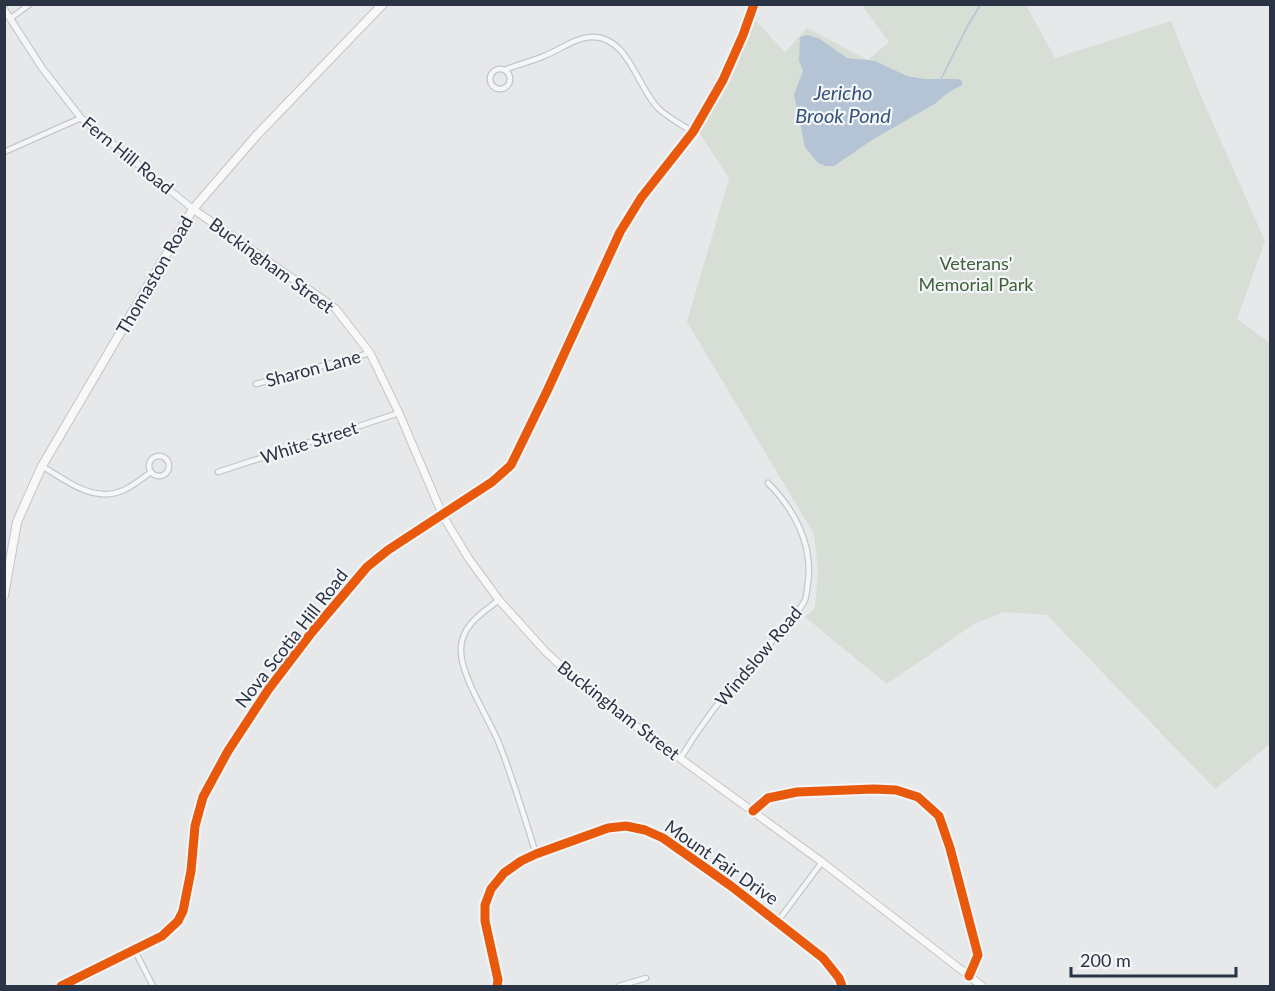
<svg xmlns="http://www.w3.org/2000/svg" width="1275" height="991" viewBox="0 0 1275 991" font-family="Lato,sans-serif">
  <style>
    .green { fill: #d6ded6 }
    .water { fill: #b4c4d5 }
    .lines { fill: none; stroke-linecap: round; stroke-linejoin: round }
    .stream { stroke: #b4c4d5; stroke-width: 1.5 }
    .minor-casing { stroke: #c4c6c8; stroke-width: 7 }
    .tertiary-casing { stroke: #c4c6c8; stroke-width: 8 }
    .secondary-casing { stroke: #c4c6c8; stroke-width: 9 }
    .primary-casing { stroke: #c2c5c8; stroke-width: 10 }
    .minor { stroke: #f5f6f7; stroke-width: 4.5 }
    .tertiary { stroke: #f5f6f7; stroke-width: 6 }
    .secondary { stroke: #f8f8f8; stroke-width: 7 }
    .primary { stroke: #f8f8f8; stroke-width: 8 }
    .cycleway-casing { stroke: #f4f6f9; stroke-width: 13 }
    .cycleway { stroke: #e8590c; stroke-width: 9 }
    .labels { text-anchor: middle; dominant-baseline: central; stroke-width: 4.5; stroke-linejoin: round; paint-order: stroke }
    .street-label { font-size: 18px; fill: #2b3445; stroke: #f4f6f9 }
    .park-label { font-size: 18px; fill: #3f6138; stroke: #f4f6f9 }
    .water-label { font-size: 20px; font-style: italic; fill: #34527a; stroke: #f4f6f9 }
  </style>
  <rect width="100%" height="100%" fill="#e6e8ea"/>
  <path class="green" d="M 862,5 L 1026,5 L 1055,58 L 1171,21 L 1200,94 L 1265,241 L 1237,319 L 1270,343 L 1270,744 L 1215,789 L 1047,615 L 1004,612 L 974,624 L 887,684 L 805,617 L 815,608 L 818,570 L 814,534 L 687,322 L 729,178 L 698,131 L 733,69 L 753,18 L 785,52 L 807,28 L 868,60 L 889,42 Z"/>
  <path class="water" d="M 808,35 L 820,39 L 847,58 L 875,61 L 907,76 L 924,79 L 958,79 L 962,81 L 962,85 C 952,90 944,95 936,103 L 872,140 L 834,166 L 826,166 L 818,163 L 805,147 L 794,95 L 803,71 L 799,61 L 800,37 Z"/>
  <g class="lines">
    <path class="stream" d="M 941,79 L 968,25 L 981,4"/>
    <defs>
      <g id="minor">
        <path d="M 11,18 L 30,4"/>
        <circle cx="500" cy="79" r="10"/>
        <path d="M 505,70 C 517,64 531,62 544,56 C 560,50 574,38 591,37 C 628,35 637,87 658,108 C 668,118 681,124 693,132"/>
        <path d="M 4,152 L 81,118"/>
        <path d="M 256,384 L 370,353"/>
        <circle cx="159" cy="466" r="10"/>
        <path d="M 42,466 C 65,480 91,501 119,492 C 131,488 141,479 151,472"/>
        <path d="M 218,472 L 399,413"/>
        <path d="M 443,516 L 492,482 L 511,465 L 548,389 L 620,232 L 641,198 L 693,132 L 723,80 L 743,35 L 754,4"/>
        <path d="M 499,600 C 482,613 462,625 461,648 C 459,673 488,717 498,741 C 513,778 524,816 536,854"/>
        <path d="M 680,759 C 701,724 724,694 752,663 C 765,648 797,617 805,600 C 807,595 807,587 808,582 C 813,544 794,509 768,483"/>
        <path d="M 753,811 L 768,798 L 797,792 L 874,789 L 896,790 L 918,797 L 939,816 L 950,848 L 978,955 L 969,976"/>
        <path d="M 778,921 L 822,862"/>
        <path d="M 134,949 L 153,986"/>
        <path d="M 497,986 L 498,980 L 485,921 L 485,905 L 491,889 L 504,873 L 521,861 L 536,854 L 608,828 L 626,826 L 645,830 L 663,838 L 731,886 L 823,958 L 839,978 L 842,986"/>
        <path d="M 619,986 L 646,978"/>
      </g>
      <g id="tertiary">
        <path d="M 4,9 L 42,68 L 81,118 L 193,209"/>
        <path d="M 61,986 L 162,936 L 178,921 L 183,911 L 191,871 L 195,826 L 203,797 L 228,751 L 268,690 L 312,632 L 367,567 L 388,550 L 443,516"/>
      </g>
      <path id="secondary" d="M 193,209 L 335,308 L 370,353 L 399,413 L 443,516 L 469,559 L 499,600 L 545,651 L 589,692 L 822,862 L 982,986"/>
      <path id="primary" d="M 4,595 L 17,522 L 42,466 L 193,209 L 256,136 L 383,4"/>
    </defs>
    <use href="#minor" class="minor-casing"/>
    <use href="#tertiary" class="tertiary-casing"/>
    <use href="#secondary" class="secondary-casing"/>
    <use href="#primary" class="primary-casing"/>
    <use href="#minor" class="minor"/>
    <use href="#tertiary" class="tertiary"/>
    <use href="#secondary" class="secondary"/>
    <use href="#primary" class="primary"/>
    <defs>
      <g id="cycleway">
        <path d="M 753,811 L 768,798 L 797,792 L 874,789 L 896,790 L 918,797 L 939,816 L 950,848 L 978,955 L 969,976"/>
        <path d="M 61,986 L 162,936 L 178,921 L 183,911 L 191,871 L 195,826 L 203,797 L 228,751 L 268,690 L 312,632 L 367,567 L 388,550 L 492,482 L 511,465 L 548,389 L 620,232 L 641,198 L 693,132 L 723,80 L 743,35 L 754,4"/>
        <path d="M 497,986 L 498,980 L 485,921 L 485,905 L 491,889 L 504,873 L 521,861 L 536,854 L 608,828 L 626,826 L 645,830 L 663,838 L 731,886 L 823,958 L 839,978 L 842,986"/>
      </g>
    </defs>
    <use href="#cycleway" class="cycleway-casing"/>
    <use href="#cycleway" class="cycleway"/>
  </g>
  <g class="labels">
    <g class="street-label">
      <text transform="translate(128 155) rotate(39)">Fern Hill Road</text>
      <text transform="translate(272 265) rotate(36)">Buckingham Street</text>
      <text transform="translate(154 275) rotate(-60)">Thomaston Road</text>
      <text transform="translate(313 368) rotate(-15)">Sharon Lane</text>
      <text transform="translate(309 442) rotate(-18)">White Street</text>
      <text transform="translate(291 638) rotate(-52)">Nova Scotia Hill Road</text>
      <text transform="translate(758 656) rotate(-50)">Windslow Road</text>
      <text transform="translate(619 710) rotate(38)">Buckingham Street</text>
      <text transform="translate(722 862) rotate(35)">Mount Fair Drive</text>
    </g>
    <g class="park-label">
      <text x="976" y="263">Veterans'<tspan x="976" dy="21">Memorial Park</tspan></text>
    </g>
    <g class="water-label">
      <text x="843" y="92">Jericho<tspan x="843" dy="23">Brook Pond</tspan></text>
    </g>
  </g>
  <rect width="1275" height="991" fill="none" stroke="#2b3445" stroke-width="12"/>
  <path d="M1071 967v9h165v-9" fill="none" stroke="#2b3445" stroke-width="3"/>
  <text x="1080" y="967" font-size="18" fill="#2b3445" stroke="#f4f6f9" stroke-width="4.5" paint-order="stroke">200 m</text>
</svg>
